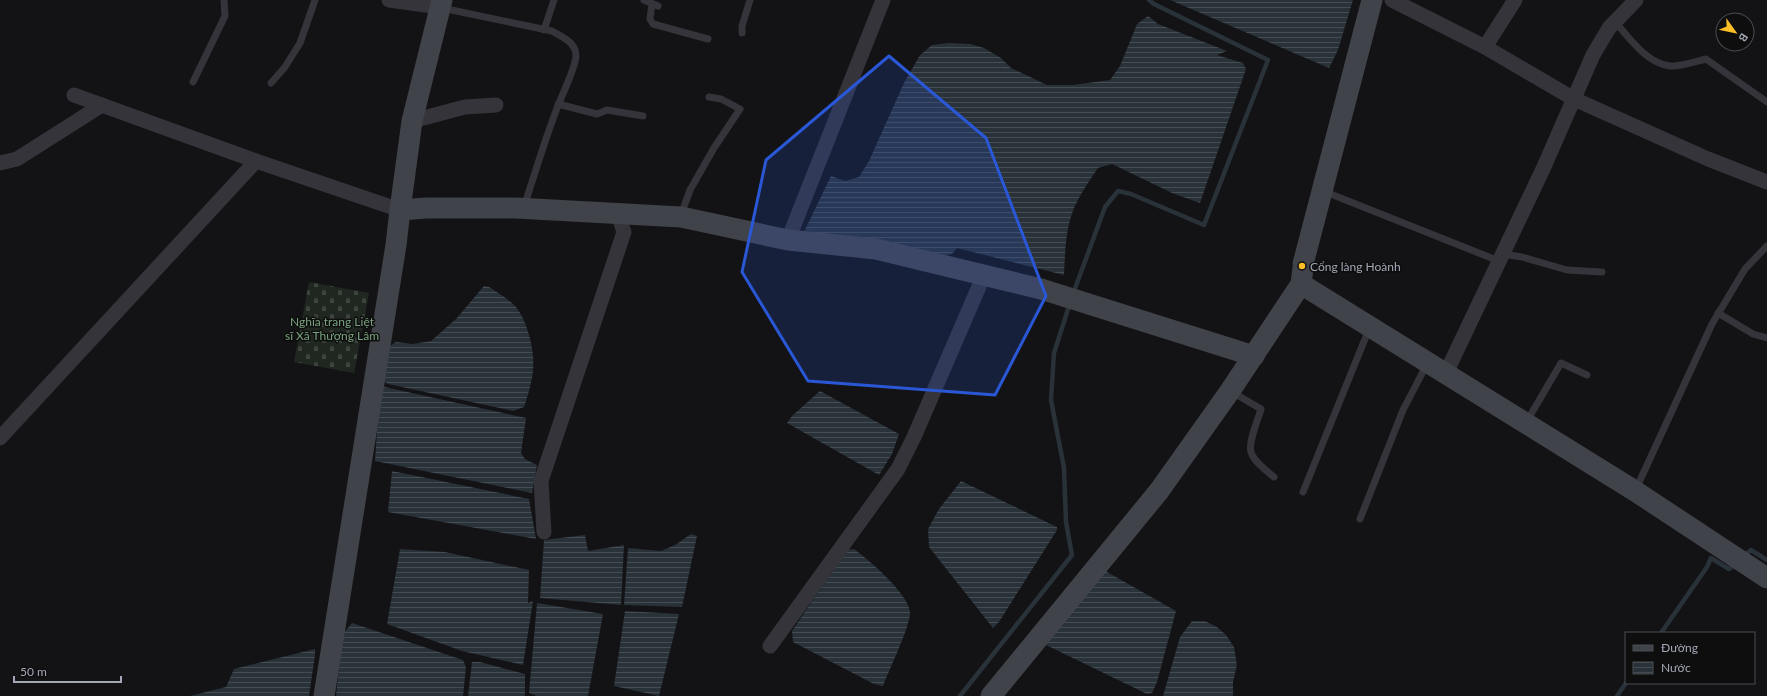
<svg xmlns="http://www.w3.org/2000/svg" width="1767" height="696" viewBox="0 0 1767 696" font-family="Lato,sans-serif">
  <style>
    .cemetery { fill: url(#cemetery-stones) }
    .water { fill: url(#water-rules) }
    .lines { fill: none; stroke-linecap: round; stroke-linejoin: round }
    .stream { stroke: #293139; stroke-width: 4.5 }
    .lane { stroke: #34343a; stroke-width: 7 }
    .street { stroke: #34343a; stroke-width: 15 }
    .secondary { stroke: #41434a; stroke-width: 21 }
    .marked { fill: #2a57d5; fill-opacity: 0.2; stroke: #2a57d5; stroke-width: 3; stroke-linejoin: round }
    .poi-dot { fill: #fabe26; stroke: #0e0e0f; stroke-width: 1.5 }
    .labels { text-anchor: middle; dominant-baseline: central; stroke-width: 3; stroke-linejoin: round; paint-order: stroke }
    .poi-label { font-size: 12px; fill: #a4a8b6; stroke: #0e0e0f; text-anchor: start }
    .park-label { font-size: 12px; fill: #7aa27e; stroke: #0e0e0f }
  </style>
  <defs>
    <pattern id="cemetery-stones" width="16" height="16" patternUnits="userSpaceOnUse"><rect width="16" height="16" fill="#1f2720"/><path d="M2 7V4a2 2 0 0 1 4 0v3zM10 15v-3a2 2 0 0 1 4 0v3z" fill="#3d443e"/></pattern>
    <pattern id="water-rules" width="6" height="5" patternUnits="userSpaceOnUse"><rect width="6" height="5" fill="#293139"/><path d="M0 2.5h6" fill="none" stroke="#454c53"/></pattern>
  </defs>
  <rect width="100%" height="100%" fill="#131315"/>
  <path class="cemetery" d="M 309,282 L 369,293 L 354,373 L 294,362 Z"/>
  <g class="water">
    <path d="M 1170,0 L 1353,0 L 1338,50 L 1329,68 Z"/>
    <path d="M 1148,16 L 1158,24 L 1227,51 L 1217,55 L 1243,63 L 1246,69 L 1200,203 L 1172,193 L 1112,164 L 1098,168 C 1087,184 1075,201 1070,220 C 1065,238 1065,257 1064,275 L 957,248 L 952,254 L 942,256 L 803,234 L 831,176 L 845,181 L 859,177 L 869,161 L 904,83 L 920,55 L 932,45 L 949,43 L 970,44 L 984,48 L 1001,58 L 1011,68 L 1047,85 L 1073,85 L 1110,80 L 1120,66 L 1137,24 Z"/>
    <path d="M 484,286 L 489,287 C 498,293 509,299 516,307 C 523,316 526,325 529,335 C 537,363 533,380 524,407 L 513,411 L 388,384 L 380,379 L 385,349 L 396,342 L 413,344 L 431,341 L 456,319 Z"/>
    <path d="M 380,386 L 526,418 L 521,453 L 525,459 L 537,465 L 532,493 L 375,461 Z"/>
    <path d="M 820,391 L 899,434 L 892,454 L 879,475 L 787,423 L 792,416 Z"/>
    <path d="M 392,471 L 529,499 L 536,539 L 388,512 Z"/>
    <path d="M 961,481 L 1057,527 L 1057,530 L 999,622 L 993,628 L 929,547 L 928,529 L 939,509 Z"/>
    <path d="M 691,534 L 697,536 L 682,607 L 624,605 L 628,548 L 661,551 L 675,545 Z"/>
    <path d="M 585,535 L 588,551 L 624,545 L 621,605 L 540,598 L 544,540 Z"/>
    <path d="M 400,549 L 445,552 L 529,570 L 528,603 L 533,601 L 523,665 L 462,651 L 387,624 Z"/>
    <path d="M 854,549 C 869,560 910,595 910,613 C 910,627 889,670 883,686 L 874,684 L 793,642 L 792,631 L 846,550 Z"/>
    <path d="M 1100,568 L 1176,611 L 1157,682 L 1152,693 L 1147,694 L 1044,644 Z"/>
    <path d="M 537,603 L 603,614 L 588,696 L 537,696 L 529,693 Z"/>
    <path d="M 625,611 L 679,614 L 659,696 L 614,686 Z"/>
    <path d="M 1192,621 L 1205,621 L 1217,627 L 1226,635 L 1234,647 L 1237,665 L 1233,682 L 1233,696 L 1163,696 L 1180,637 Z"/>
    <path d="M 352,623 L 463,660 L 466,667 L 463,696 L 336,696 L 342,635 Z"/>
    <path d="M 315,649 L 315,655 L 309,696 L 190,696 L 226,687 L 234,669 Z"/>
    <path d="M 472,662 L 480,662 L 525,674 L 525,696 L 468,696 Z"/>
  </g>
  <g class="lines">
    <g class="stream">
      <path d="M 1073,294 L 1105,207 L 1118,191 L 1131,194 L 1204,225 L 1268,60 L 1154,4 L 1149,0"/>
      <path d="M 1746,554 L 1751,550 L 1767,560"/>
      <path d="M 1661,633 L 1707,567 L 1711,558 L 1729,569 L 1733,566"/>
      <path d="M 960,696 L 1072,555 L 1066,522 L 1064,468 L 1051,400 L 1054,353 L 1070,303"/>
      <path d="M 1617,696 L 1626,683"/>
    </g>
    <g class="lane">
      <path d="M 644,0 L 658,6"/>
      <path d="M 652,4 L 650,19 L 653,24 L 708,39"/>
      <path d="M 442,8 L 552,31 C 562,37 576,42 576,56 C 575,70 561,96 556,111 C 544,142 535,174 524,206"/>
      <path d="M 1615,22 C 1630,38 1646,63 1670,66 C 1678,67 1698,61 1706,59 L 1767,102"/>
      <path d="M 544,30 L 554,0"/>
      <path d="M 742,33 L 742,26 L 750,0"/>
      <path d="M 193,82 L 225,16 L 224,0"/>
      <path d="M 271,83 L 285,67 L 300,43 L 315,0"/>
      <path d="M 558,104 L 597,114 L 607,110 L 643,116"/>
      <path d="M 1323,191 L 1499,261"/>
      <path d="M 681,215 L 690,190 L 714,148 L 740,109 L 721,99 L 709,97"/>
      <path d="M 1503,254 L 1522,257 L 1567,270 L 1602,272"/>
      <path d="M 1718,313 L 1753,334 L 1767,338"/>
      <path d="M 1232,392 L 1261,409 C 1258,420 1248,442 1251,452 C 1254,462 1267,471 1274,477"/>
      <path d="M 1527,421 L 1561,363 L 1587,375"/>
      <path d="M 1636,489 L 1712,324 L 1745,269 L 1767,246"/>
      <path d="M 1303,492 L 1369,329"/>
      <path d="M 1360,519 L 1403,410 L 1427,364"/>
    </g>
    <g class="street">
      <path d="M 389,0 L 440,7"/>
      <path d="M 1392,0 L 1485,47 L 1574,99 L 1708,159 L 1767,182"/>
      <path d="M 1485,47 L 1515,0"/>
      <path d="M 74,95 L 256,161 L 400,210"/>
      <path d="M 412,121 L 465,107 L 496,105"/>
      <path d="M 0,163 L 17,159 L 102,105"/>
      <path d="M 788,240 L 883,0"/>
      <path d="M 1446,373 L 1543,169 L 1593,55 L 1609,28 L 1636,0"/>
      <path d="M 0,438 L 256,161"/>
      <path d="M 544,532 L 541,481 L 624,232 L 618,214"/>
      <path d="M 770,646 L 898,469 L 914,437 L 984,275"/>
    </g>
    <g class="secondary">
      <path d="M 442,0 L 412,121 L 400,210 L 426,208 L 516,208 L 681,217 L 788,240 L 876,249 L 1041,289 L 1254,356"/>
      <path d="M 1303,264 L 1372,0"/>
      <path d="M 1301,284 L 1635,491 L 1767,578"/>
      <path d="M 324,696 L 396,245 L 400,210"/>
      <path d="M 991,696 L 1159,491 L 1230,391 L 1301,284 L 1303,268"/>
    </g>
  </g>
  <path class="marked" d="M 889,56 L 986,138 L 1046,296 L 995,395 L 808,381 L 742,272 L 766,160 Z"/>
  <circle class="poi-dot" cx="1302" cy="266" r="4"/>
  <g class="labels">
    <g class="poi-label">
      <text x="1310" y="266">Cổng làng Hoành</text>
    </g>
    <g class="park-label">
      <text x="332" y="321">Nghĩa trang Liệt<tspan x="332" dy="14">sĩ Xã Thượng Lâm</tspan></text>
    </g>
  </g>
  <rect x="1625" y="632" width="130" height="52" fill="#0e0e0f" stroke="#4a4c52"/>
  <rect x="1633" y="645" width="20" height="6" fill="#41434a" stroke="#4a4c52"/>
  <text x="1661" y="652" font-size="12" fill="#a4a8b6">Đường</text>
  <rect x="1633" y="662" width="20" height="12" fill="url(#water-rules)" stroke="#4a4c52"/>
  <text x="1661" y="672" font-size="12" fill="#a4a8b6">Nước</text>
  <g transform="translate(1735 32) rotate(123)"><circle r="19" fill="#0e0e0f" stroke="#4a4c52"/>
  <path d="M0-3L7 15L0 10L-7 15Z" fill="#fabe26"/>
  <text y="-6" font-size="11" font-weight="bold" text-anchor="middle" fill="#a4a8b6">B</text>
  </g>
  <path d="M14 676v6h107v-6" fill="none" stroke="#a4a8b6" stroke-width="2"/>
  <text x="20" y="676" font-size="12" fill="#a4a8b6" stroke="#0e0e0f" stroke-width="3" paint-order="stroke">50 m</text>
</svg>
